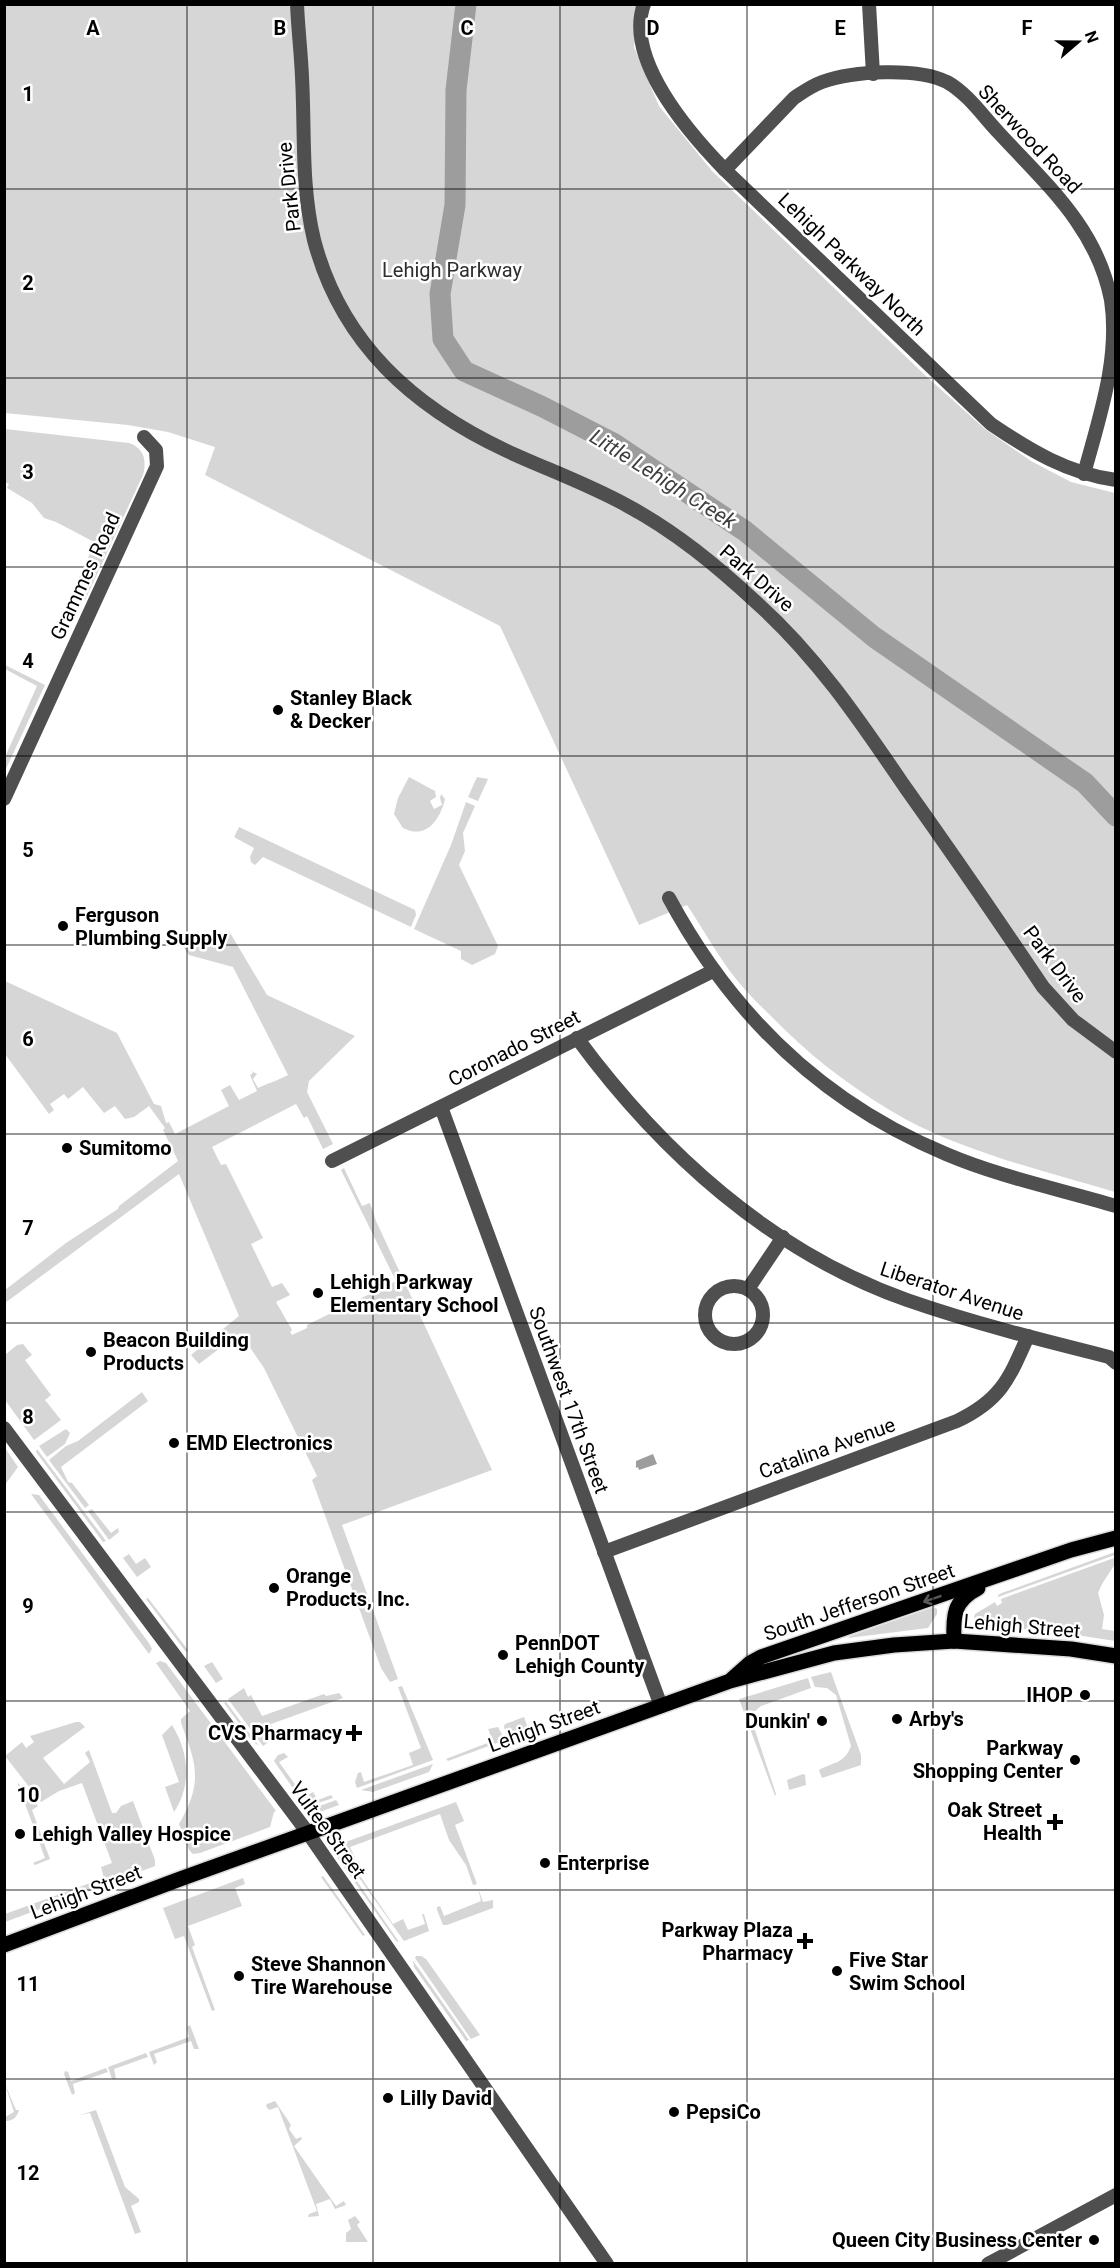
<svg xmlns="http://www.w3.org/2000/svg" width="1120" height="2268" viewBox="0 0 1120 2268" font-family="Roboto,sans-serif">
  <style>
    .green { fill: #d6d6d6 }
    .water { fill: #9d9d9d }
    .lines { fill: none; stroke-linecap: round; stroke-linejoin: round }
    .river { stroke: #9d9d9d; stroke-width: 21 }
    .major-casing { stroke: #dbdbdb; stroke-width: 18 }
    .minor { stroke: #4f4f4f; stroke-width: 14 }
    .major { stroke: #000; stroke-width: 15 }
    .oneway { stroke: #595959 }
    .grid { fill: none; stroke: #000; stroke-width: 1.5; stroke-opacity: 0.55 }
    .poi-dot { fill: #000; stroke: #fff; stroke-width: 2 }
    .labels { text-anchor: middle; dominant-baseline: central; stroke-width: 5; stroke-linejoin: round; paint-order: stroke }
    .street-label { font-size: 20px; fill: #000; stroke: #fff }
    .park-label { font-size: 20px; fill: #2d2d2d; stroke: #fff }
    .poi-label { font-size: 20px; font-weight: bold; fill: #000; stroke: #fff; text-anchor: start }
    .water-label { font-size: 21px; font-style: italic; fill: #3e3e3e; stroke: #fff }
    .grid-label { font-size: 20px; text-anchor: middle; font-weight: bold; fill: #000; stroke: #fff; stroke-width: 5; stroke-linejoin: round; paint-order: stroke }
  </style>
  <rect width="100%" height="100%" fill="#fff"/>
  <g class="green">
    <path d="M 5,5 L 640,5 L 636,14 L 634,47 L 659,106 L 712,171 L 927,377 L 985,429 L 1031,461 L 1071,482 L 1115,493 L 1115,1192 C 1045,1171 971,1154 905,1119 C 861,1094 821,1065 785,1030 C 766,1011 745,992 729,970 C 714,949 701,926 687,905 L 639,925 L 500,626 L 205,475 L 215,447 L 168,432 L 128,425 L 5,413 Z"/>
    <path d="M 5,429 L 129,443 C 144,448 147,460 143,475 L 85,600 L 77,596 L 74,589 L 92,549 L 96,551 L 98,544 L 56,522 L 44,518 L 32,503 L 7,488 L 9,484 L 5,482 Z"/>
    <path d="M 5,665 L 45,685 L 5,771 L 5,757 L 37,686 L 5,669 Z"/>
    <path d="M 409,777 L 435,791 L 436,797 L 430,801 L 434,809 L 442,805 L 440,798 L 441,794 L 445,799 C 440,820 426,840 403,828 L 394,814 L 398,798 Z"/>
    <path d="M 477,777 L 488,779 L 478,801 L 468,797 Z"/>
    <path d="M 466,802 L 475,806 L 463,833 L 465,851 L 459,865 L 498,946 L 495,954 L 472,965 L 461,959 L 461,951 L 414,929 L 451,845 Z"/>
    <path d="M 239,827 L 415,910 L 416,915 L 411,927 L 263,857 L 255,865 L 251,862 L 250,857 L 254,848 L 234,837 Z"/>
    <path d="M 229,931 L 267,995 L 355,1036 L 309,1081 L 307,1092 L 333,1144 L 323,1149 L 307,1116 L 304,1118 L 296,1104 L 212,1147 L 221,1165 L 226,1164 L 263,1238 L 251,1244 L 272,1287 L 282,1283 L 290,1295 L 276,1302 L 292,1330 L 290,1332 L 292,1335 L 307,1328 L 307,1325 L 396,1281 L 341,1170 L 344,1168 L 362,1206 L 370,1203 L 376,1221 L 492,1470 L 342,1525 L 398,1679 L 390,1682 L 381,1668 L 312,1480 L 317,1476 L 264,1368 L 240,1333 L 199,1364 L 191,1355 L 239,1316 L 179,1174 L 5,1303 L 5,1290 L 66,1243 L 118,1209 L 119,1206 L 178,1161 L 163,1130 L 165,1128 L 149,1106 L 134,1117 L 125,1119 L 115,1106 L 104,1113 L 83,1087 L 68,1099 L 64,1094 L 50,1104 L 54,1110 L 49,1114 L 5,1054 L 5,981 L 117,1033 L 154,1104 L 161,1106 L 166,1123 L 169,1122 L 175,1134 L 229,1106 L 221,1090 L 230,1085 L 239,1100 L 257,1091 L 250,1075 L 253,1073 L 252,1071 L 257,1074 L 253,1079 L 258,1088 C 268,1083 277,1081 288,1075 L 233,967 L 189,955 L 184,948 L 185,937 C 201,945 216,944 229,931 Z"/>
    <path d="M 23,1344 L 32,1355 L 25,1360 L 51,1395 L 45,1400 L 61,1420 L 34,1440 L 5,1400 L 5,1355 L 17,1345 Z"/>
    <path d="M 142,1392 L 148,1401 L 61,1467 L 68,1482 L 72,1483 L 89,1505 L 85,1508 L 49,1460 L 66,1446 L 78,1441 Z"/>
    <path d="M 66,1429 L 70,1433 L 65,1444 L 47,1457 L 39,1446 Z"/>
    <path d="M 5,1448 L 18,1467 L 5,1485 L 4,1485 Z"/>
    <path d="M 37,1449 L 106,1541 L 103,1542 L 36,1452 Z"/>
    <path d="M 31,1494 L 39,1495 L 149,1643 L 152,1649 L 149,1654 Z"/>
    <path d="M 92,1509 L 111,1533 L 118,1528 L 119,1532 L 109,1540 L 88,1511 Z"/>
    <path d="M 1115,1552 L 1115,1555 L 998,1597 L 998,1595 L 1002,1593 Z"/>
    <path d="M 129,1554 L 136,1564 L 145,1558 L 151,1567 L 137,1577 L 123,1558 Z"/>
    <path d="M 1114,1558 L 1115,1564 L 1102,1584 L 1098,1593 L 1104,1615 L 1102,1629 L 1115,1631 L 1115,1641 L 1044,1630 L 977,1627 L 978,1622 L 974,1617 L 975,1614 L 995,1602 L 997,1606 L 1002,1603 L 1001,1599 Z"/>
    <path d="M 148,1598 L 188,1650 L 188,1651 L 186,1652 L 146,1599 Z"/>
    <path d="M 934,1607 L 937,1609 L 937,1614 L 928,1628 L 848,1638 L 850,1636 Z"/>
    <path d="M 160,1661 L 166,1663 L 276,1811 L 274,1812 L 270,1827 L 200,1853 L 193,1854 L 189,1850 L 179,1824 C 203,1783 197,1765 181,1723 L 181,1719 L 190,1711 L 156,1663 Z"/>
    <path d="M 212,1662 L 223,1679 L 216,1683 L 204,1666 Z"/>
    <path d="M 831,1672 L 861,1755 L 861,1765 L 822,1778 L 819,1770 C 834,1762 845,1763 851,1746 L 836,1695 L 827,1688 L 815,1687 L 811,1677 Z"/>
    <path d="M 808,1678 L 811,1688 L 761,1706 L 754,1712 L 752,1721 L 776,1794 L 775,1796 L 739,1699 Z"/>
    <path d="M 402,1686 L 433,1760 L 357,1788 L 355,1782 L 358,1773 L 361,1772 L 364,1782 L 413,1765 L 409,1753 L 421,1748 L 398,1687 Z"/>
    <path d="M 244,1688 L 248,1697 L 251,1695 L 262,1716 L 324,1694 L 326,1696 L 339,1693 L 343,1698 L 271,1724 L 274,1738 L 263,1746 L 228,1699 Z"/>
    <path d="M 226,1702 L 259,1746 L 252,1741 L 224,1703 Z"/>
    <path d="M 524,1717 L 529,1731 L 508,1739 L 504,1727 L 505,1724 Z"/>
    <path d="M 776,1717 L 784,1719 L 786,1725 L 770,1731 L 769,1722 Z"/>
    <path d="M 76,1722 L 80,1722 L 85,1727 L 43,1758 L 64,1784 L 90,1762 L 85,1753 L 89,1750 L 112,1813 L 116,1813 L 121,1806 L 133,1801 L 155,1860 L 155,1866 L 5,1922 L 5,1914 L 104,1878 L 101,1867 L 112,1863 L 82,1783 L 59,1791 L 41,1802 L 5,1756 L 22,1742 L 26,1748 L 34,1742 L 30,1736 Z"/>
    <path d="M 172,1725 C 189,1752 192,1785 174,1812 L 165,1787 L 179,1782 L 162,1735 Z"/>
    <path d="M 498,1727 L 505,1740 L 448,1761 L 446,1759 L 490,1742 L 492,1739 L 488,1729 Z"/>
    <path d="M 284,1753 L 288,1757 L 279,1762 L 304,1797 L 313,1792 L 318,1800 L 331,1795 L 333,1798 L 309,1806 L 302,1801 L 274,1761 L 278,1755 Z"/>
    <path d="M 433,1764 L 429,1772 L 373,1792 L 361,1790 Z"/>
    <path d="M 803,1774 L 805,1775 L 806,1785 L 789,1790 L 787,1780 Z"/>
    <path d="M 17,1782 L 38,1806 L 32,1810 L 50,1859 L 35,1865 L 33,1863 L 45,1858 Z"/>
    <path d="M 336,1800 L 339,1805 L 317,1813 L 306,1811 Z"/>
    <path d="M 456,1802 L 464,1821 L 455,1825 L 477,1884 L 473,1885 L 466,1865 L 449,1840 L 440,1814 L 350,1847 L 355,1857 L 356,1870 L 393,1924 L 403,1919 L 408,1930 L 425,1924 L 422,1914 L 424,1914 L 429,1931 L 404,1941 L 338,1848 L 340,1844 Z"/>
    <path d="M 334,1848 L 399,1942 L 396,1941 L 335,1854 Z"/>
    <path d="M 323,1876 L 365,1935 L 363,1936 L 321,1877 Z"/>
    <path d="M 243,1878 L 245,1884 L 235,1888 L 242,1906 L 188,1926 L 195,1945 L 192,1947 L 215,2010 L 212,2011 L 184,1936 L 175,1939 L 163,1908 Z"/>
    <path d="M 478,1888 L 483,1902 L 493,1900 L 493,1908 L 447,1925 L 443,1925 L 437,1910 L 437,1907 L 440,1906 L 444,1916 L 481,1901 Z"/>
    <path d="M 416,1956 L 421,1956 L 426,1959 L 480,2035 L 471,2039 L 415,1958 Z"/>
    <path d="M 413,1961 L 419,1969 L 469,2040 L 466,2041 L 414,1967 Z"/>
    <path d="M 190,2025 L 199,2049 L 194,2049 L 191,2041 L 154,2054 L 157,2062 L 154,2065 L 149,2052 L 189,2037 L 187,2027 Z"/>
    <path d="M 146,2053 L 148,2057 L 114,2069 L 116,2079 L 112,2079 L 108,2067 Z"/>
    <path d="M 106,2068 L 108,2072 L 73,2084 L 75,2093 L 72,2095 L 64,2074 L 65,2071 L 68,2072 L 71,2081 Z"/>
    <path d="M 5,2084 L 16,2110 L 19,2110 C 17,2117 13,2121 6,2121 L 5,2117 L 14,2112 Z"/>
    <path d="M 275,2101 L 291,2125 L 289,2129 L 296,2139 L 301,2137 L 302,2139 L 294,2146 L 336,2206 L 344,2201 L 346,2205 L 335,2209 L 330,2199 L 316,2204 L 319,2216 L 308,2217 L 309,2214 L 317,2211 L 278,2107 L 269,2110 L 266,2106 L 267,2104 Z"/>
    <path d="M 96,2110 L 125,2187 L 139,2199 L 139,2202 L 131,2206 L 141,2232 L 135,2234 L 90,2113 L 80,2115 Z"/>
    <path d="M 355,2216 L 360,2222 L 357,2225 L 368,2242 L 346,2242 L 346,2233 L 351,2229 L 348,2220 Z"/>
  </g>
  <path class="water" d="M 653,1454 L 657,1464 L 639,1470 L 638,1467 L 636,1468 L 636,1461 Z"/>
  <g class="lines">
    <path class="river" d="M 466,4 L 456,90 L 455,205 L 440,294 L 443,339 L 464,371 L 543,407 L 613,443 L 745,531 L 874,637 L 1085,783 L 1116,816"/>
    <defs>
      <g id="major">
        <path d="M 954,1641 C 953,1616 953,1601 978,1588"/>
        <path d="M 732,1679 L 750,1663 L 761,1657 L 1071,1550 L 1116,1538"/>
        <path d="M 4,1945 L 180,1879 L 730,1681 L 834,1653 L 894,1645 L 954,1641 L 1071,1649 L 1116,1656"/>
      </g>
    </defs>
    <use href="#major" class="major-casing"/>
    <g class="minor">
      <path d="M 297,4 C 298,28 301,53 302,77 C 305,132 301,186 314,240 C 341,343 413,407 507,451 C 546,469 588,484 626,505 C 675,531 717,566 757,603 C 817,657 860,721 905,787 C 952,853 998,920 1043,987 L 1073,1020 L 1116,1052"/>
      <path d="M 644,4 C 624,59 690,134 725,170 L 991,424 C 1029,450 1069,474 1116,480"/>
      <path d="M 869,4 L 873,74"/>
      <path d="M 725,170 L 794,98 C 803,92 811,86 822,82 C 853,71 917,67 947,82 C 967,93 983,116 999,133 C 1047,185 1097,228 1111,300 C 1120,359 1099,418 1084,474"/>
      <path d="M 4,799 L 157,466 L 156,450 L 144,437"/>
      <path d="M 669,898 C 732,1015 823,1103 946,1154 C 1000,1177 1059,1189 1116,1206"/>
      <path d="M 577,1038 C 661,1152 771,1252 907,1300 C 973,1323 1041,1340 1109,1357 L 1116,1363"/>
      <path d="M 441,1107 L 661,1706"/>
      <path d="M 332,1161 L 713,971"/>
      <circle cx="734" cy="1315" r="29"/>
      <path d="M 748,1289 L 783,1237"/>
      <path d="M 4,1428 L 308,1833 L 607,2264"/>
      <path d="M 604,1552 L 957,1421 C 1001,1400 1009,1379 1028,1336"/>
      <path d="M 988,2264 L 1116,2195"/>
    </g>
    <use href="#major" class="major"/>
  </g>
  <defs><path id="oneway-shaft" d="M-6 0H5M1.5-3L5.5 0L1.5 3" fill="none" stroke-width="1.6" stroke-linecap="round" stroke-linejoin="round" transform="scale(1.5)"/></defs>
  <use class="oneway" href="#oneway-shaft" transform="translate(932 1599) rotate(161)"/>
  <path class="grid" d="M 187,4 L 187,2264M 373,4 L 373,2264M 560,4 L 560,2264M 747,4 L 747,2264M 933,4 L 933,2264M 4,189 L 1116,189M 4,378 L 1116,378M 4,567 L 1116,567M 4,756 L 1116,756M 4,945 L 1116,945M 4,1134 L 1116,1134M 4,1323 L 1116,1323M 4,1512 L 1116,1512M 4,1701 L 1116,1701M 4,1890 L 1116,1890M 4,2079 L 1116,2079"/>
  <g class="poi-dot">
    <circle cx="278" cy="710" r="6"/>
    <circle cx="63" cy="926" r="6"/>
    <circle cx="67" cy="1148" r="6"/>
    <circle cx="318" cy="1293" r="6"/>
    <circle cx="91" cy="1352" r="6"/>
    <circle cx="174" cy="1443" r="6"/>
    <circle cx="274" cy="1588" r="6"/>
    <circle cx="503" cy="1655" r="6"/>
    <circle cx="1085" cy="1695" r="6"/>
    <circle cx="897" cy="1719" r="6"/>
    <circle cx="822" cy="1721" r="6"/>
    <path d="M351 1724h6v6h6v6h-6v6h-6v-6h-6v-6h6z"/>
    <circle cx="1075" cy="1760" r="6"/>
    <path d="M1052 1813h6v6h6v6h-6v6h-6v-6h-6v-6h6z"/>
    <circle cx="20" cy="1834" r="6"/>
    <circle cx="545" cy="1863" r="6"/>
    <path d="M802 1932h6v6h6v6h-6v6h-6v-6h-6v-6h6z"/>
    <circle cx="837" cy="1971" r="6"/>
    <circle cx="239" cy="1976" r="6"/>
    <circle cx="388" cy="2098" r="6"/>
    <circle cx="674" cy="2112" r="6"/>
    <circle cx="1094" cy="2240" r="6"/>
  </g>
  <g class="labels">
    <g class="street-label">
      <text transform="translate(1030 139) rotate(47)">Sherwood Road</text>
      <text transform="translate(289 187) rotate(-96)">Park Drive</text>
      <text transform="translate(852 264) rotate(44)">Lehigh Parkway North</text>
      <text transform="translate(85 576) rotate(-65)">Grammes Road</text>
      <text transform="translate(757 578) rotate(41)">Park Drive</text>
      <text transform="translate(1055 964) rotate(53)">Park Drive</text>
      <text transform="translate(514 1048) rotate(-27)">Coronado Street</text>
      <text transform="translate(952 1291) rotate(18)">Liberator Avenue</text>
      <text transform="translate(569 1400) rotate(70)">Southwest 17th Street</text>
      <text transform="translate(827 1448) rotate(-20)">Catalina Avenue</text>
      <text transform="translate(859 1602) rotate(-19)">South Jefferson Street</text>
      <text transform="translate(1022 1626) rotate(5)">Lehigh Street</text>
      <text transform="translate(544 1726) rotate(-20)">Lehigh Street</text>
      <text transform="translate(328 1830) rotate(54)">Vultee Street</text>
      <text transform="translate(86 1892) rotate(-21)">Lehigh Street</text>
    </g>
    <g class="park-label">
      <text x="452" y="270">Lehigh Parkway</text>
    </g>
    <g class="poi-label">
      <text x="290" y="698">Stanley Black<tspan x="290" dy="23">&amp; Decker</tspan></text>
      <text x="75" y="915">Ferguson<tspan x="75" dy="23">Plumbing Supply</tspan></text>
      <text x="79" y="1148">Sumitomo</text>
      <text x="330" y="1282">Lehigh Parkway<tspan x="330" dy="23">Elementary School</tspan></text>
      <text x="103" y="1340">Beacon Building<tspan x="103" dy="23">Products</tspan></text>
      <text x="186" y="1443">EMD Electronics</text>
      <text x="286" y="1576">Orange<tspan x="286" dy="23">Products, Inc.</tspan></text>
      <text x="515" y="1643">PennDOT<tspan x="515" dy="23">Lehigh County</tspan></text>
      <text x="1073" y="1695" text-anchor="end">IHOP</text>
      <text x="909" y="1719">Arby's</text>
      <text x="810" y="1721" text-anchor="end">Dunkin'</text>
      <text x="342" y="1733" text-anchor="end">CVS Pharmacy</text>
      <text x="1063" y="1748" text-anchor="end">Parkway<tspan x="1063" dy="23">Shopping Center</tspan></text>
      <text x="1042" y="1810" text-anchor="end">Oak Street<tspan x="1042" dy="23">Health</tspan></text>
      <text x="32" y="1834">Lehigh Valley Hospice</text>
      <text x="557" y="1863">Enterprise</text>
      <text x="793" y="1930" text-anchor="end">Parkway Plaza<tspan x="793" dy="23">Pharmacy</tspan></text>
      <text x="849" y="1960">Five Star<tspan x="849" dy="23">Swim School</tspan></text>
      <text x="251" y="1964">Steve Shannon<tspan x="251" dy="23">Tire Warehouse</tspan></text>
      <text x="400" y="2098">Lilly David</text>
      <text x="686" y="2112">PepsiCo</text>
      <text x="1082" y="2240" text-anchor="end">Queen City Business Center</text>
    </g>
    <g class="water-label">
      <text transform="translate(663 479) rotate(32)">Little Lehigh Creek</text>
    </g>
  </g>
  <g class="grid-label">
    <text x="93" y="35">A</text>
    <text x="280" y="35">B</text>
    <text x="467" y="35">C</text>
    <text x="653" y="35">D</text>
    <text x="840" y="35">E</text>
    <text x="1027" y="35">F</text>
    <text x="28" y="101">1</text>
    <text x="28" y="290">2</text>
    <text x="28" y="479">3</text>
    <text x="28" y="668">4</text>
    <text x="28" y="857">5</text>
    <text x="28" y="1046">6</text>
    <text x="28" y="1235">7</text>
    <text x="28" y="1424">8</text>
    <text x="28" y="1613">9</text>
    <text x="28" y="1802">10</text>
    <text x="28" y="1991">11</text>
    <text x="28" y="2180">12</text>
  </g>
  <rect width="1120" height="2268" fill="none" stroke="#000000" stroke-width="12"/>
  <g transform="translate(1078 42) rotate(70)" stroke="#ffffff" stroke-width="4.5" paint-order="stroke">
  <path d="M0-4.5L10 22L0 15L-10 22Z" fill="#000000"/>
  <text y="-9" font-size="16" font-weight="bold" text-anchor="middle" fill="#000000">N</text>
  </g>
</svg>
